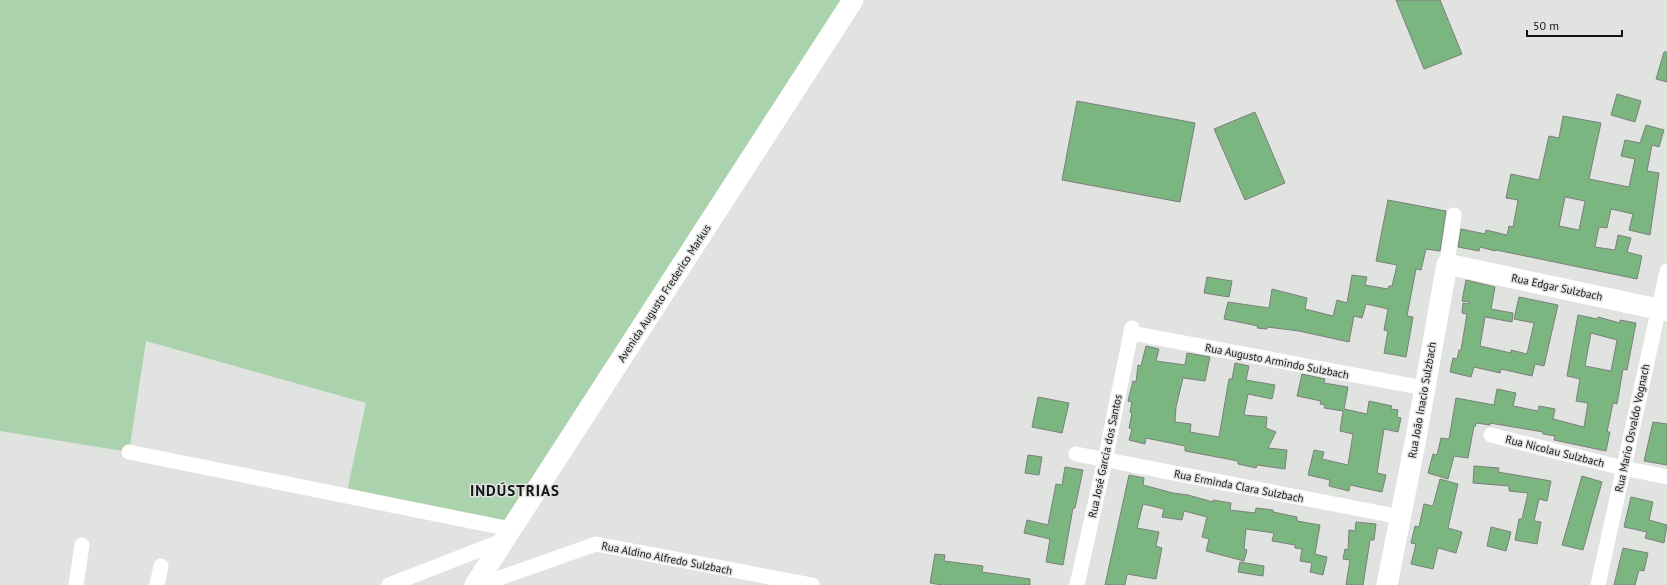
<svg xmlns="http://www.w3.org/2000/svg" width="1667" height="585" viewBox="0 0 1667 585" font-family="'PT Sans',sans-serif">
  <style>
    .green { fill: #aad2ad }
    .building { fill: #7bb580; stroke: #7c7f7c; fill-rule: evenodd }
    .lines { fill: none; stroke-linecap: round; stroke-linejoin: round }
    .street { stroke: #fff; stroke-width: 15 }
    .secondary { stroke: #fff; stroke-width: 21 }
    .labels { text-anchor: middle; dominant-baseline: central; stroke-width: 3; stroke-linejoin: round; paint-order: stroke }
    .street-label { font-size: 11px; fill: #131413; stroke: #e0e3e0 }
    .district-label { font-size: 15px; font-weight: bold; letter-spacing: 1px; fill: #131413; stroke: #e0e3e0 }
  </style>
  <rect width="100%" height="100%" fill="#e0e3e0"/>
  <path class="green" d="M 0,0 L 853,0 L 510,529 L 346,496 L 366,403 L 146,341 L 129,452 L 0,431 Z"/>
  <g class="building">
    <path d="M 1396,0 L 1440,0 L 1462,54 L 1424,69 Z"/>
    <path d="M 1664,52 L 1667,52 L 1667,82 L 1656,79 Z"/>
    <path d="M 1617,94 L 1641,101 L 1635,122 L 1611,115 Z"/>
    <path d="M 1077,101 L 1195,123 L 1180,202 L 1062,180 Z"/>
    <path d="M 1255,112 L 1285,183 L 1245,200 L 1214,129 Z"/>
    <path d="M 1563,116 L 1601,123 L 1589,179 L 1629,187 L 1635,159 L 1621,156 L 1625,140 L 1640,143 L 1646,125 L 1664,130 L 1659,147 L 1652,145 L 1647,171 L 1659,173 L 1650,235 L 1629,230 L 1633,214 L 1611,209 L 1607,228 L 1599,227 L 1595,247 L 1615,250 L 1618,235 L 1631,238 L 1627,252 L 1642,256 L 1637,279 L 1496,250 L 1495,251 L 1480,247 L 1479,251 L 1458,247 L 1461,229 L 1485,234 L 1486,230 L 1507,235 L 1509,226 L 1513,227 L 1518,200 L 1506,198 L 1511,174 L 1539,180 L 1549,136 L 1559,138 ZM 1565,197 L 1585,201 L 1579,230 L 1559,226 Z"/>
    <path d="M 1388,200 L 1446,211 L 1440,251 L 1426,249 L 1421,270 L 1416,269 L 1407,316 L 1413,317 L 1406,357 L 1384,353 L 1388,331 L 1384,330 L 1388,309 L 1366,304 L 1362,318 L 1354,316 L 1349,342 L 1299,331 L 1267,327 L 1267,329 L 1257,328 L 1258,326 L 1224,319 L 1228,302 L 1269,308 L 1272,289 L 1307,298 L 1305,309 L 1333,316 L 1337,300 L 1347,303 L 1352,275 L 1367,277 L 1365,285 L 1388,289 L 1389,286 L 1392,286 L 1397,265 L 1376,261 Z"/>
    <path d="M 1207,277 L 1232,281 L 1229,297 L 1204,293 Z"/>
    <path d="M 1466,280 L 1495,287 L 1491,309 L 1513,313 L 1512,322 L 1485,317 L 1480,346 L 1511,353 L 1511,350 L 1527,354 L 1534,323 L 1514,319 L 1519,297 L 1558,305 L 1544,366 L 1535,364 L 1532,376 L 1501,369 L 1500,373 L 1474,367 L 1471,377 L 1450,372 L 1453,358 L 1457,359 L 1459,350 L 1461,350 L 1467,314 L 1462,313 L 1463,303 L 1469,304 L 1469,302 L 1462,301 Z"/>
    <path d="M 1578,315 L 1597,319 L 1598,317 L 1620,323 L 1620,320 L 1636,323 L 1627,370 L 1623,369 L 1617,404 L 1613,403 L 1607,432 L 1610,432 L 1606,451 L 1554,440 L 1555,436 L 1543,434 L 1543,432 L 1490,423 L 1490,425 L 1476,423 L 1475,427 L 1474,426 L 1468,458 L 1454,456 L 1448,479 L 1428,473 L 1433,454 L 1437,455 L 1441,438 L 1449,439 L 1456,398 L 1494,405 L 1497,389 L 1516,393 L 1513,406 L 1538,411 L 1539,406 L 1555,409 L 1553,419 L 1584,427 L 1588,403 L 1576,401 L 1580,379 L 1567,376 ZM 1591,333 L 1617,340 L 1611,371 L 1585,366 Z"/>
    <path d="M 1146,346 L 1159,349 L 1156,361 L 1185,365 L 1187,353 L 1210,357 L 1205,381 L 1183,378 L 1176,407 L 1175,422 L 1191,424 L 1190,432 L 1219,437 L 1229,379 L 1232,379 L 1235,363 L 1249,366 L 1246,380 L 1275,385 L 1272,399 L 1248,394 L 1244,415 L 1267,417 L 1266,428 L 1276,432 L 1268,448 L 1287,450 L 1285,469 L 1257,465 L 1256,468 L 1238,464 L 1238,461 L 1185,451 L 1185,446 L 1146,438 L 1145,444 L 1129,440 L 1132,429 L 1129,428 L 1132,413 L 1130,412 L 1132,402 L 1128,401 L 1133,381 L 1136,382 L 1138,365 L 1141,366 Z"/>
    <path d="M 1302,374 L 1325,379 L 1324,383 L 1348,387 L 1344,409 L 1367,414 L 1369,401 L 1392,406 L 1391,409 L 1398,410 L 1397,417 L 1401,418 L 1398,432 L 1384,429 L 1377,473 L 1386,475 L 1382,492 L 1350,485 L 1349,491 L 1329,486 L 1330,480 L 1308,475 L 1314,450 L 1324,452 L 1322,459 L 1348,465 L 1353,434 L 1340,431 L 1343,411 L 1324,408 L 1325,405 L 1320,404 L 1321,401 L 1297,396 Z"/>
    <path d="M 1038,397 L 1069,403 L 1062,433 L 1032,427 Z"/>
    <path d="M 1653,422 L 1667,424 L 1667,465 L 1644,461 Z"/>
    <path d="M 1028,455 L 1042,457 L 1039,475 L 1025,473 Z"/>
    <path d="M 1474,466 L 1499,468 L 1498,472 L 1551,481 L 1547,501 L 1539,499 L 1534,521 L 1541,522 L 1537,544 L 1515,540 L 1519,519 L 1522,519 L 1528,493 L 1509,491 L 1509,486 L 1473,483 Z"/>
    <path d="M 1065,467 L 1083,470 L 1075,508 L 1073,508 L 1063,565 L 1046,562 L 1050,539 L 1024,533 L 1027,520 L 1048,525 L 1056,484 L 1062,485 Z"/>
    <path d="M 1129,475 L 1144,478 L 1143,485 L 1173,493 L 1188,495 L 1213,502 L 1213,500 L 1231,503 L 1230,510 L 1255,513 L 1256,508 L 1273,510 L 1273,512 L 1297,517 L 1297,521 L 1320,525 L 1315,554 L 1327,557 L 1323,575 L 1310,572 L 1312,563 L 1300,561 L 1302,549 L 1295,548 L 1295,545 L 1272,541 L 1274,533 L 1246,529 L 1244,549 L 1247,550 L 1244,561 L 1206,551 L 1209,539 L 1202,537 L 1207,517 L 1184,511 L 1182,520 L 1162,517 L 1164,509 L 1143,504 L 1137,528 L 1159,532 L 1156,546 L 1162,548 L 1156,579 L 1127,574 L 1125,585 L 1105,585 Z"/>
    <path d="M 1582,476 L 1602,482 L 1583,550 L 1562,545 Z"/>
    <path d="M 1440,479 L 1458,484 L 1448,528 L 1462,532 L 1456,553 L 1438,548 L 1433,569 L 1411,564 L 1416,544 L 1411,543 L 1415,526 L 1419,527 L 1424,504 L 1433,506 Z"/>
    <path d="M 1631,497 L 1653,502 L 1649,520 L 1667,525 L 1664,543 L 1645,538 L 1647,532 L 1624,527 Z"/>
    <path d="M 1356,522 L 1376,524 L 1374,540 L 1370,540 L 1363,585 L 1346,585 L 1350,560 L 1343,559 L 1345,549 L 1348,550 L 1349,530 L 1355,531 Z"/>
    <path d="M 1491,527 L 1511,532 L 1506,551 L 1487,546 Z"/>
    <path d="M 1623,548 L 1648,553 L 1644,571 L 1639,570 L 1635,585 L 1614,585 Z"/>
    <path d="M 935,554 L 945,555 L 944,561 L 983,566 L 982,572 L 1030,579 L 1030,585 L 942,585 L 930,583 Z"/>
    <path d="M 1240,562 L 1264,566 L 1263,576 L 1238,572 Z"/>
  </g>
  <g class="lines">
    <g class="street">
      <path d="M 1447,264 L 1454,215"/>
      <path d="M 1131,333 L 1424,388"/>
      <path d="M 1491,435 L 1623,468 L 1667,477"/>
      <path d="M 129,452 L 510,529"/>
      <path d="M 1076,454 L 1401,517"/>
      <path d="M 76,585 L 82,545"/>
      <path d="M 157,585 L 161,566"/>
      <path d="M 389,585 L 502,541"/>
      <path d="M 480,585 L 596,544 L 812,585"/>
      <path d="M 1077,585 L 1105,460 L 1132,328"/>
      <path d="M 1598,585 L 1667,271"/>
    </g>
    <g class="secondary">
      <path d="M 475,585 L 853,0"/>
      <path d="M 1387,585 L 1416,438 L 1447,264 L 1667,311"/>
    </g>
  </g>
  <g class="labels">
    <g class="street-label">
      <text transform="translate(1557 287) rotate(12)">Rua Edgar Sulzbach</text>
      <text transform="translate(664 293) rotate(-57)">Avenida Augusto Frederico Markus</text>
      <text transform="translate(1277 361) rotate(11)">Rua Augusto Armindo Sulzbach</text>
      <text transform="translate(1422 400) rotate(-80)">Rua João Inacio Sulzbach</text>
      <text transform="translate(1632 428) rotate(-78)">Rua Mario Osvaldo Vognach</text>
      <text transform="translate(1555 451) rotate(14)">Rua Nicolau Sulzbach</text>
      <text transform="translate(1105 456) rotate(-78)">Rua José Garcia dos Santos</text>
      <text transform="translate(1239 486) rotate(11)">Rua Erminda Clara Sulzbach</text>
      <text transform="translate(667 558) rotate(11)">Rua Aldino Alfredo Sulzbach</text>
    </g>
    <g class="district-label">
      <text x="515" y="490">INDÚSTRIAS</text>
    </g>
  </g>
  <path d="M1527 30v6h95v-6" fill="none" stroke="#131413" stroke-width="2"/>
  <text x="1533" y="30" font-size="12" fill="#131413" stroke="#e0e3e0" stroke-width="3" paint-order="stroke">50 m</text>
</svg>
